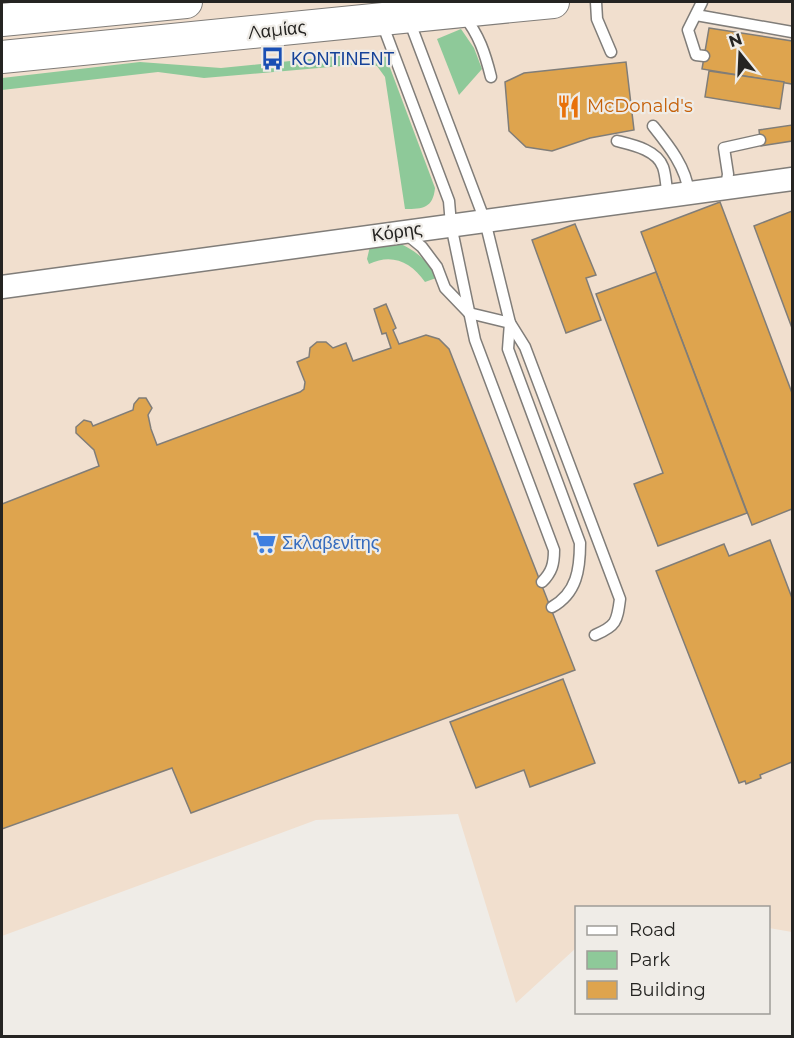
<svg xmlns="http://www.w3.org/2000/svg" width="794" height="1038" viewBox="0 0 794 1038" font-family="Montserrat,sans-serif">
  <style>
    .commercial { fill: #f1dfce }
    .green { fill: #8ec999 }
    .building { fill: #dea44e; stroke: #807d78; stroke-width: 1.5 }
    .lines { fill: none; stroke-linecap: round; stroke-linejoin: round }
    .service-casing { stroke: #807d79; stroke-width: 13 }
    .minor-casing { stroke: #807d79; stroke-width: 25 }
    .secondary-casing { stroke: #807d79; stroke-width: 34 }
    .service { stroke: #fff; stroke-width: 10 }
    .minor { stroke: #fff; stroke-width: 22 }
    .secondary { stroke: #fff; stroke-width: 32 }
    .labels { text-anchor: middle; dominant-baseline: central; stroke-width: 4.5; stroke-linejoin: round; paint-order: stroke }
    .street-label { font-size: 18px; fill: #252422; stroke: #efece7 }
    .transit-label { font-size: 18px; fill: #164399; stroke: #efece7; text-anchor: start }
    .food-label { font-size: 18px; fill: #c56008; stroke: #efece7; text-anchor: start }
    .shop-label { font-size: 18px; fill: #366cbe; stroke: #efece7; text-anchor: start }
  </style>
  <rect width="100%" height="100%" fill="#efece7"/>
  <path class="commercial" d="M 2,2 L 792,2 L 792,932 L 769,928 L 768,908 L 576,908 L 576,948 L 516,1003 L 458,814 L 316,820 L 2,936 Z"/>
  <g class="green">
    <path d="M 461,29 L 474,48 L 482,69 L 459,95 L 437,39 Z"/>
    <path d="M 358,54 L 378,55 L 386,57 L 435,188 C 433,208 423,209 405,209 L 385,77 L 377,66 L 364,64 L 204,78 L 158,72 L 2,90 L 2,78 L 140,62 L 221,68 Z"/>
    <path d="M 391,240 C 415,249 423,257 439,277 L 425,282 C 411,262 392,253 369,264 L 367,259 L 371,242 Z"/>
  </g>
  <g class="building">
    <path d="M 709,28 L 792,41 L 792,84 L 702,69 Z"/>
    <path d="M 626,62 L 634,130 L 590,138 L 552,151 L 526,147 L 509,131 L 505,82 L 524,73 Z"/>
    <path d="M 709,71 L 784,82 L 780,109 L 705,97 Z"/>
    <path d="M 792,125 L 792,141 L 761,146 L 759,130 Z"/>
    <path d="M 720,202 L 792,393 L 792,509 L 752,525 L 641,232 Z"/>
    <path d="M 792,211 L 792,328 L 754,226 Z"/>
    <path d="M 575,224 L 596,275 L 586,278 L 601,320 L 566,333 L 532,240 Z"/>
    <path d="M 656,272 L 747,513 L 658,546 L 634,484 L 663,473 L 596,294 Z"/>
    <path d="M 386,304 L 396,328 L 393,330 L 399,344 L 426,335 L 439,339 L 449,349 L 575,670 L 191,813 L 172,768 L 2,829 L 2,504 L 99,466 L 94,450 L 76,433 L 76,427 L 84,420 L 91,422 L 93,426 L 133,410 L 134,404 L 139,398 L 146,398 L 152,408 L 148,415 L 151,429 L 157,445 L 300,392 L 304,389 L 305,382 L 297,362 L 309,357 L 310,348 L 317,342 L 326,342 L 333,348 L 346,343 L 353,361 L 391,348 L 386,333 L 382,334 L 374,309 Z"/>
    <path d="M 770,540 L 792,598 L 792,762 L 760,775 L 761,778 L 746,784 L 745,781 L 739,783 L 656,571 L 724,544 L 729,556 Z"/>
    <path d="M 563,679 L 595,763 L 530,787 L 524,770 L 476,788 L 450,722 Z"/>
  </g>
  <g class="lines">
    <defs>
      <g id="service">
        <path d="M 596,2 L 597,19 L 611,52"/>
        <path d="M 702,2 L 688,30 L 696,55 L 704,56"/>
        <path d="M 696,15 L 792,32"/>
        <path d="M 464,16 C 479,35 485,53 491,77"/>
        <path d="M 409,20 L 485,221 L 510,323 L 508,349 L 580,543 C 580,569 577,593 552,607"/>
        <path d="M 382,23 L 449,201 L 451,225 L 475,340 L 554,550 C 554,564 552,572 542,582"/>
        <path d="M 653,126 C 669,146 686,167 689,193"/>
        <path d="M 617,141 C 633,145 657,150 663,167 C 666,175 666,187 668,196"/>
        <path d="M 726,188 L 728,174 L 724,148 L 760,140"/>
        <path d="M 406,234 L 422,247 L 437,267 L 445,288 L 469,313 L 510,323 L 525,347 L 620,599 C 617,622 616,626 595,635"/>
      </g>
      <path id="minor" d="M 2,287 L 792,179"/>
      <g id="secondary">
        <path d="M 2,20 L 186,2"/>
        <path d="M 2,57 L 553,2"/>
      </g>
    </defs>
    <use href="#service" class="service-casing"/>
    <use href="#minor" class="minor-casing"/>
    <use href="#secondary" class="secondary-casing"/>
    <use href="#service" class="service"/>
    <use href="#minor" class="minor"/>
    <use href="#secondary" class="secondary"/>
  </g>
  <defs>
    <symbol id="bus-bare" viewBox="-9 -9 18 18"><path d="M-5-6H5V4H4V6H2V4H-2V6H-4V4H-5ZM-3.5-4V0h7V-4ZM-3.5 1.2v1.5H-2V1.2ZM2 1.2v1.5H3.5V1.2Z" fill="#1a4fb4" stroke="#efece7" stroke-width="2.5" paint-order="stroke"/></symbol>
    <symbol id="restaurant-bare" viewBox="-9 -9 18 18"><path d="M-5-6h1v4h1v-4h1v4h1v-4h1v5L-1.5 .5V6h-2V.5L-5-1ZM5-6V6H3V1.5H1.5Q1.5-4 5-6Z" fill="#e8710a" stroke="#efece7" stroke-width="2.5" paint-order="stroke"/></symbol>
    <symbol id="supermarket-bare" viewBox="-9 -9 18 18"><path d="M-6-5.5h2.5l.6 2H6L4.5 2H-2.5L-4.4-4H-6ZM-1.5 3.2a1.3 1.3 0 1 0 .1 0ZM3 3.2a1.3 1.3 0 1 0 .1 0Z" fill="#3f7fe0" stroke="#efece7" stroke-width="2.5" paint-order="stroke"/></symbol>
  </defs>
  <g fill-rule="evenodd">
    <use href="#bus-bare" x="256" y="42" width="33" height="33"/>
    <use href="#restaurant-bare" x="552" y="90" width="33" height="33"/>
    <use href="#supermarket-bare" x="248" y="526" width="33" height="33"/>
  </g>
  <g class="labels">
    <g class="street-label">
      <text transform="translate(277 30) rotate(-6)">Λαμίας</text>
      <text transform="translate(397 232) rotate(-8)">Κόρης</text>
    </g>
    <g class="transit-label">
      <text x="291" y="59">ΚΟΝΤΙΝΕΝΤ</text>
    </g>
    <g class="food-label">
      <text x="587" y="106">McDonald's</text>
    </g>
    <g class="shop-label">
      <text x="282" y="543">Σκλαβενίτης</text>
    </g>
  </g>
  <rect width="794" height="1038" fill="none" stroke="#252422" stroke-width="6"/>
  <rect x="575" y="906" width="195" height="108" fill="#efece7" stroke="#9e9c98" stroke-width="1.5"/>
  <rect x="587" y="926" width="30" height="9" fill="#ffffff" stroke="#9e9c98" stroke-width="1.5"/>
  <text x="629" y="936" font-size="18" fill="#252422">Road</text>
  <rect x="587" y="951" width="30" height="18" fill="#8ec999" stroke="#9e9c98" stroke-width="1.5"/>
  <text x="629" y="966" font-size="18" fill="#252422">Park</text>
  <rect x="587" y="981" width="30" height="18" fill="#dea44e" stroke="#9e9c98" stroke-width="1.5"/>
  <text x="629" y="996" font-size="18" fill="#252422">Building</text>
  <g transform="translate(740 54) rotate(342)" stroke="#efece7" stroke-width="4.5" paint-order="stroke">
  <path d="M0-4.5L10 22L0 15L-10 22Z" fill="#252422"/>
  <text y="-9" font-size="16" font-weight="bold" text-anchor="middle" fill="#252422">N</text>
  </g>
</svg>
